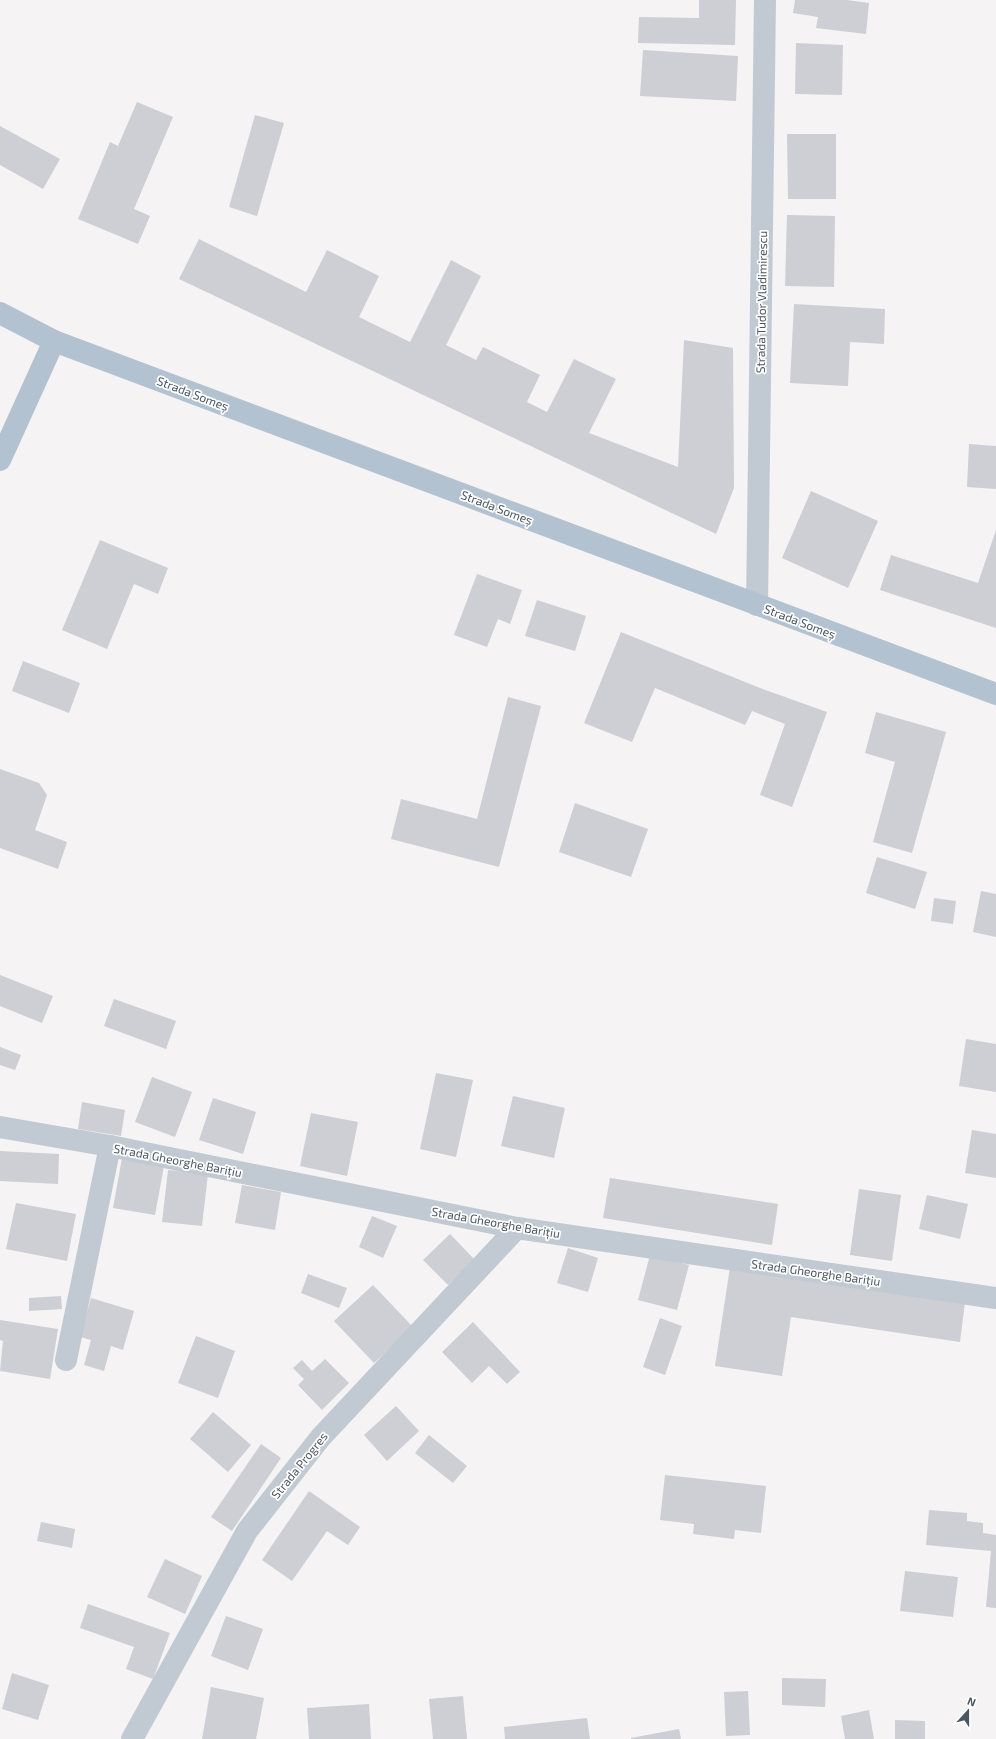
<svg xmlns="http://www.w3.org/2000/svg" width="996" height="1739" viewBox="0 0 996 1739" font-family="'Exo 2',sans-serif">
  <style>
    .building { fill: #cdcfd5 }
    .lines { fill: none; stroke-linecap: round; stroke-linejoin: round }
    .minor { stroke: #c1cad2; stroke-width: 22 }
    .major { stroke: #b3c2d1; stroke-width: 22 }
    .labels { text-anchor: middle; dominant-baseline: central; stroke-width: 3.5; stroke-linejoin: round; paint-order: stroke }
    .street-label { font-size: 12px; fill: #4a5661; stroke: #fff }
  </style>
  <rect width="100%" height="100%" fill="#f5f3f3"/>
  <g class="building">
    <path d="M 699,0 L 736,0 L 735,45 L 638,43 L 639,17 L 699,18 Z"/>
    <path d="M 795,0 L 847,0 L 869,3 L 866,34 L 816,28 L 818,17 L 793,13 Z"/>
    <path d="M 796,43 L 843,45 L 842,95 L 795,94 Z"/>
    <path d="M 643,50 L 738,56 L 736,101 L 640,96 Z"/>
    <path d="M 137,102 L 173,117 L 134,209 L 150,216 L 138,244 L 78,219 L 110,142 L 118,146 Z"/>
    <path d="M 255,115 L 284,123 L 257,216 L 229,207 Z"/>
    <path d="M 0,126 L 60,159 L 43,189 L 0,165 Z"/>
    <path d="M 787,134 L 836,134 L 836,199 L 788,199 Z"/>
    <path d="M 787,215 L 835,216 L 834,287 L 785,286 Z"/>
    <path d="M 199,239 L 306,292 L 327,250 L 379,276 L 359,317 L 410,342 L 451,260 L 481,276 L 446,345 L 476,360 L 483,347 L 540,375 L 527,402 L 547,412 L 574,359 L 616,379 L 589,433 L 678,467 L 684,340 L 733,348 L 734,488 L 716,534 L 179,279 Z"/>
    <path d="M 794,304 L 885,309 L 884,344 L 850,342 L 848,386 L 790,383 Z"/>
    <path d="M 969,444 L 996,446 L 996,489 L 967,487 Z"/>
    <path d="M 811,491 L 878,521 L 848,588 L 782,558 Z"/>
    <path d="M 996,530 L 996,628 L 880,590 L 891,555 L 978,583 Z"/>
    <path d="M 100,540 L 168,568 L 158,594 L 134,584 L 107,649 L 62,630 Z"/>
    <path d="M 477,574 L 522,590 L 510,624 L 498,619 L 487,647 L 454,635 Z"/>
    <path d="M 537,600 L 586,616 L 575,651 L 525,636 Z"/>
    <path d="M 621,632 L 760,688 L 827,712 L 792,807 L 760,795 L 785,724 L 752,711 L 745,725 L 655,688 L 632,742 L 584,723 Z"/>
    <path d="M 23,661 L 80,683 L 69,713 L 12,691 Z"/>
    <path d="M 508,697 L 541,706 L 499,867 L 391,839 L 401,799 L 477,819 Z"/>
    <path d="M 876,712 L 946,732 L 912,853 L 873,842 L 895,762 L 865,753 Z"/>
    <path d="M 0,769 L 39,783 L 47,795 L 35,830 L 67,842 L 58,869 L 0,848 Z"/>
    <path d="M 575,803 L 648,829 L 631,877 L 559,852 Z"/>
    <path d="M 877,857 L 927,872 L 915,909 L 866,893 Z"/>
    <path d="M 981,891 L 996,894 L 996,937 L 973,932 Z"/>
    <path d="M 934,898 L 956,901 L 953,924 L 931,921 Z"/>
    <path d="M 0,975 L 53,996 L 42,1023 L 0,1006 Z"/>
    <path d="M 114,999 L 176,1021 L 166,1049 L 104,1026 Z"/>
    <path d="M 966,1039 L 996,1044 L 996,1092 L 959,1086 Z"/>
    <path d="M 0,1047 L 21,1055 L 15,1070 L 0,1065 Z"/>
    <path d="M 436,1073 L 473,1080 L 456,1157 L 420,1149 Z"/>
    <path d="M 152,1077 L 192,1092 L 175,1137 L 135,1122 Z"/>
    <path d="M 513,1096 L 565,1108 L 554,1158 L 501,1146 Z"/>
    <path d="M 213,1098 L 256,1112 L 243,1154 L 199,1140 Z"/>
    <path d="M 82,1102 L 125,1110 L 121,1136 L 78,1129 Z"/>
    <path d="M 311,1113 L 358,1122 L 347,1176 L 300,1166 Z"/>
    <path d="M 972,1130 L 996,1134 L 996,1178 L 965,1173 Z"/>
    <path d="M 0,1151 L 59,1154 L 58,1184 L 0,1181 Z"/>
    <path d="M 122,1158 L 164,1166 L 155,1215 L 113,1208 Z"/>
    <path d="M 168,1170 L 208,1174 L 202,1226 L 162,1222 Z"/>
    <path d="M 610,1178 L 778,1204 L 772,1245 L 603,1218 Z"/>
    <path d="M 242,1185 L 281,1192 L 275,1230 L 235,1223 Z"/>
    <path d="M 859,1189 L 901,1195 L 892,1261 L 850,1255 Z"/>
    <path d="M 927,1195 L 968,1204 L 960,1239 L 919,1229 Z"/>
    <path d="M 16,1203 L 76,1214 L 67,1261 L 6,1249 Z"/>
    <path d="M 372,1216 L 397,1226 L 383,1258 L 359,1247 Z"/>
    <path d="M 450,1234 L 475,1260 L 448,1285 L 423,1260 Z"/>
    <path d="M 568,1248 L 598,1258 L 588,1292 L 557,1283 Z"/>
    <path d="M 650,1255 L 689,1265 L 677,1310 L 638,1300 Z"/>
    <path d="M 730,1267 L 965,1302 L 960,1342 L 791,1317 L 782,1376 L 715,1366 Z"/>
    <path d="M 308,1274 L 347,1288 L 339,1308 L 301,1293 Z"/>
    <path d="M 373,1285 L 413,1327 L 374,1363 L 334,1321 Z"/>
    <path d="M 61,1296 L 62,1309 L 29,1311 L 29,1298 Z"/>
    <path d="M 91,1298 L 134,1311 L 123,1350 L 111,1346 L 104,1371 L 84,1365 L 91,1340 L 80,1337 Z"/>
    <path d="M 660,1318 L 682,1326 L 665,1375 L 643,1367 Z"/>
    <path d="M 0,1320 L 58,1329 L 50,1379 L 0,1371 L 3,1341 L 0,1340 Z"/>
    <path d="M 473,1322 L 520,1372 L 507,1384 L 489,1366 L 472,1383 L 442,1352 Z"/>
    <path d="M 196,1336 L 235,1351 L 218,1398 L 178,1383 Z"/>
    <path d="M 325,1359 L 349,1383 L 322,1410 L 298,1385 L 304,1379 L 293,1368 L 302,1360 L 312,1371 Z"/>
    <path d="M 396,1406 L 419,1431 L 387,1461 L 364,1435 Z"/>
    <path d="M 213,1412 L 251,1445 L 228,1472 L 190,1439 Z"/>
    <path d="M 429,1435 L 467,1466 L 453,1483 L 415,1453 Z"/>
    <path d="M 261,1444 L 281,1458 L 232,1531 L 211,1517 Z"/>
    <path d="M 665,1475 L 766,1486 L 761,1533 L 735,1530 L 734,1539 L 693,1534 L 694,1524 L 660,1520 Z"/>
    <path d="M 309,1491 L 360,1527 L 348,1545 L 327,1531 L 292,1581 L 262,1560 Z"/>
    <path d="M 929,1510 L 967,1513 L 967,1521 L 983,1523 L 983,1533 L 996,1535 L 996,1608 L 986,1607 L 991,1551 L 926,1545 Z"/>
    <path d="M 41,1522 L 75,1529 L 72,1548 L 37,1541 Z"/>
    <path d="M 165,1559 L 202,1576 L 185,1614 L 147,1597 Z"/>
    <path d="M 905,1571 L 958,1577 L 953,1617 L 900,1611 Z"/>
    <path d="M 88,1604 L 170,1633 L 153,1679 L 126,1669 L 134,1647 L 80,1628 Z"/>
    <path d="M 226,1616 L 263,1629 L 248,1670 L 211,1656 Z"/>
    <path d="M 12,1673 L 49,1685 L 38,1720 L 2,1709 Z"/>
    <path d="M 782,1678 L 826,1679 L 825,1707 L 782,1705 Z"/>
    <path d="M 211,1687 L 264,1698 L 256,1739 L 202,1739 Z"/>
    <path d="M 748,1691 L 750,1735 L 726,1736 L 724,1692 Z"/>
    <path d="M 463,1696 L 467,1739 L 433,1739 L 429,1699 Z"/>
    <path d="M 369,1704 L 371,1739 L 309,1739 L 307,1708 Z"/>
    <path d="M 869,1710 L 874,1739 L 845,1739 L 841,1716 Z"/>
    <path d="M 587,1718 L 590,1739 L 505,1739 L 504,1727 Z"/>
    <path d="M 895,1720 L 925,1721 L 925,1739 L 895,1739 Z"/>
    <path d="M 679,1729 L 681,1739 L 631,1739 L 631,1738 Z"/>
  </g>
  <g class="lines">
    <g class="minor">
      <path d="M 757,605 L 765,0"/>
      <path d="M 0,1127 L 110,1146 L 517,1228 L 996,1298"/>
      <path d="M 66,1360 L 110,1146"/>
      <path d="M 132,1739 L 247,1531 L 321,1437 L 517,1228"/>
    </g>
    <g class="major">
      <path d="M 0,313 L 54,341 L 996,694"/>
      <path d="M 0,460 L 54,341"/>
    </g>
  </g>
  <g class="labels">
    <g class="street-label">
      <text transform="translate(761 302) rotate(-89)">Strada Tudor Vladimirescu</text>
      <text transform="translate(193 393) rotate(21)">Strada Someș</text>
      <text transform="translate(497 507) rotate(21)">Strada Someș</text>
      <text transform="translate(800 621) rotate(21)">Strada Someș</text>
      <text transform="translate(178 1160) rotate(11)">Strada Gheorghe Barițiu</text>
      <text transform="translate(496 1222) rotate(10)">Strada Gheorghe Barițiu</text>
      <text transform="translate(816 1272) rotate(8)">Strada Gheorghe Barițiu</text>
      <text transform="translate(299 1465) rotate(-51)">Strada Progres</text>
    </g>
  </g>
  <g transform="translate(968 1711) rotate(21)" stroke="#ffffff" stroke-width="3" paint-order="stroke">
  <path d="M0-3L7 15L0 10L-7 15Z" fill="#4a5661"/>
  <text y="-6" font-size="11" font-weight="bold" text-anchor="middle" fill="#4a5661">N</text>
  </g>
</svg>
